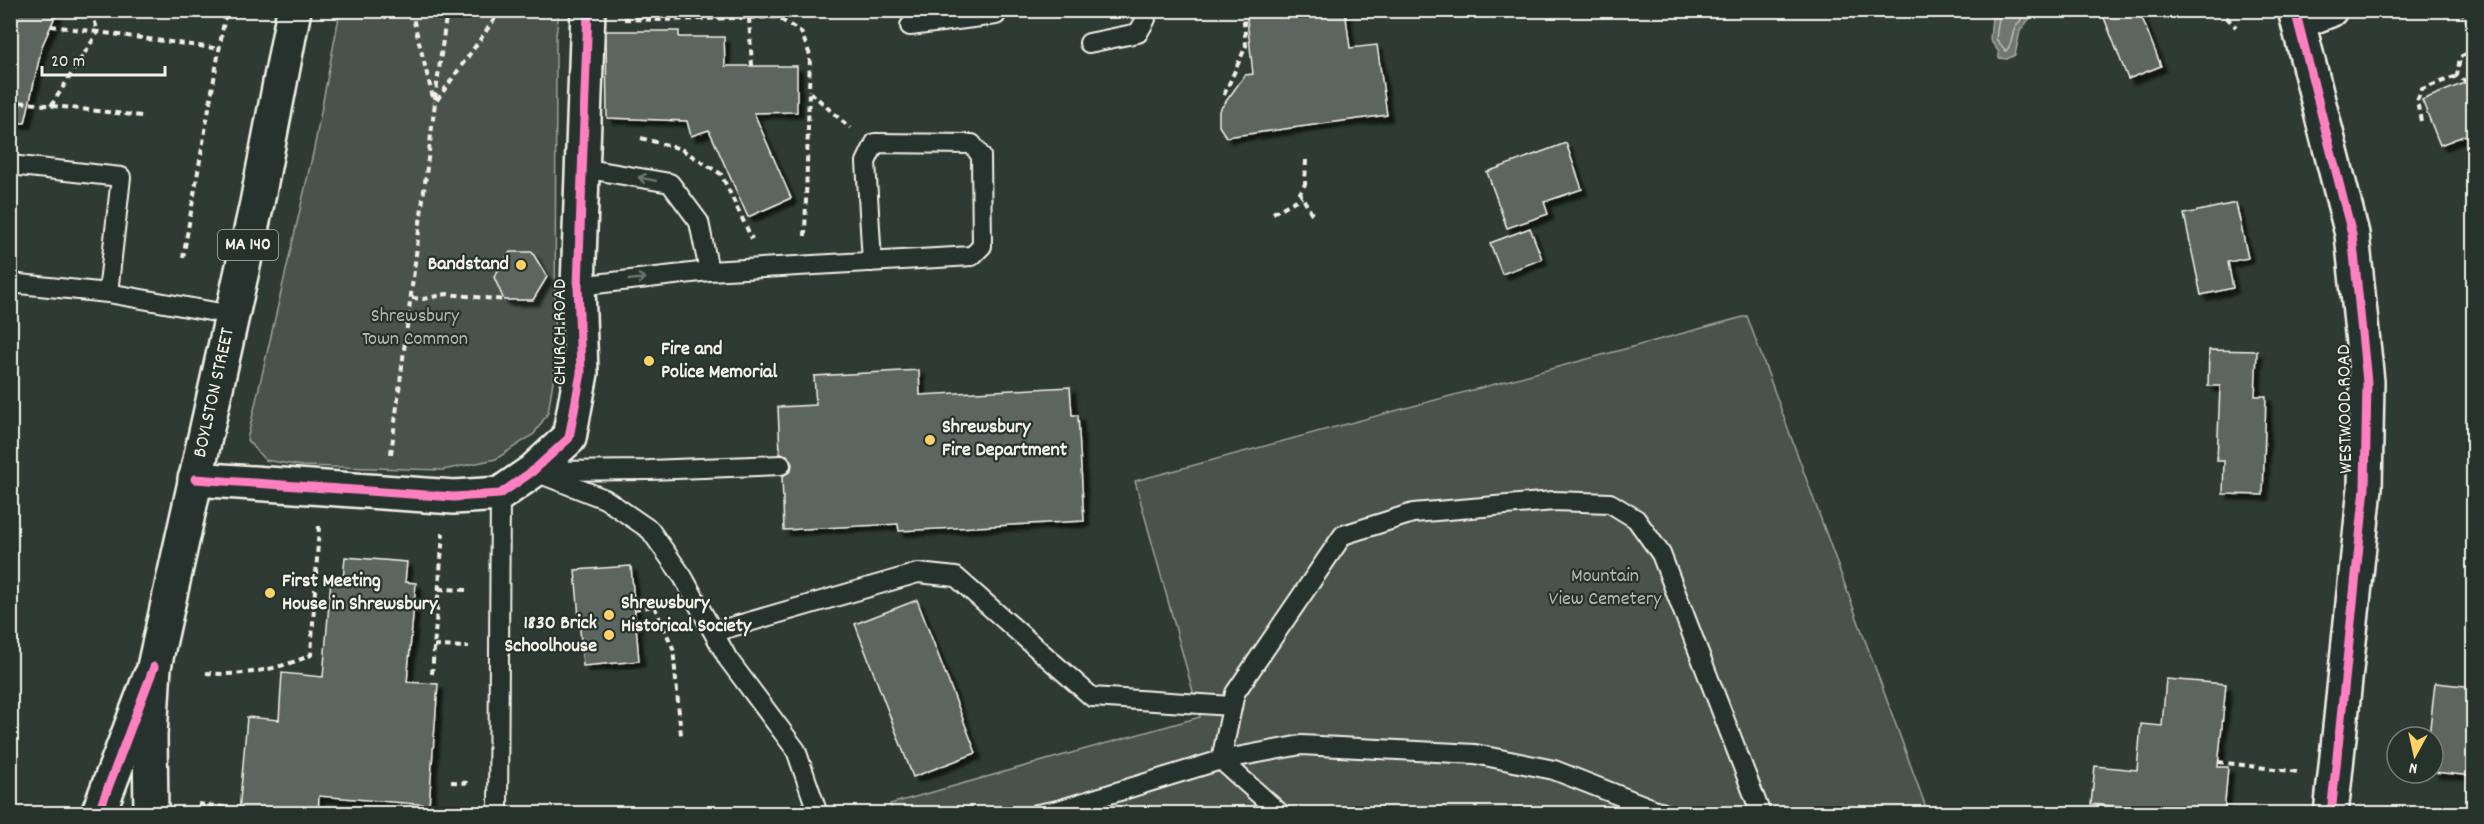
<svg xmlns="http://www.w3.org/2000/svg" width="2484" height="824" viewBox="0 0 2484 824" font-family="Dekko,sans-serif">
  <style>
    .green { fill: #48524c; stroke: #9ea29a; stroke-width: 1.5 }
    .water { fill: #6f7770; stroke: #a4a8a0; stroke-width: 1.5 }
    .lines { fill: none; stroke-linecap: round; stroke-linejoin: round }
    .shore { stroke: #bfc0b8; stroke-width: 1.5 }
    .building { fill: #5c655e; stroke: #f4f1e8; stroke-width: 1.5; filter: url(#shadow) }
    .lane-casing { stroke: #f4f1e8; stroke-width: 22 }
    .street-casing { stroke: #f4f1e8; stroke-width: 38 }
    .secondary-casing { stroke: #f4f1e8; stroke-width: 38 }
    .primary-casing { stroke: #f4f1e8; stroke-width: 38 }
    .path { stroke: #f4f1e8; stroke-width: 4; stroke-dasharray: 6 4.5; stroke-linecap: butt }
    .lane { stroke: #26332d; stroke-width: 18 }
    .street { stroke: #26332d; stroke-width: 33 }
    .secondary { stroke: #26332d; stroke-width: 33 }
    .primary { stroke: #26332d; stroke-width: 33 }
    .cycleway-casing { stroke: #26332d; stroke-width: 13 }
    .cycleway { stroke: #ff80c0; stroke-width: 9 }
    .oneway { stroke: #6e766e }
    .poi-dot { fill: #ffd166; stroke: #26332d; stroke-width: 2 }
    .labels { text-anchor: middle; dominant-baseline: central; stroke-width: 4.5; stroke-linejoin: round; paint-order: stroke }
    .shield { fill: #26332d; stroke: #b6b8b0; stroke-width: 1.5 }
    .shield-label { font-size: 18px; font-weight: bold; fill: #f4f1e8 }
    .poi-label { font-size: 20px; font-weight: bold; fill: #f4f1e8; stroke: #26332d; text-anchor: start }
    .park-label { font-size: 20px; fill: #b8b9b1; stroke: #26332d }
    .street-label { font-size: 20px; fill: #f4f1e8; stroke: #26332d }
  </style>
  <defs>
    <filter id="shadow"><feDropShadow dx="5.5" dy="5.5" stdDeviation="1.5" flood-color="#0009"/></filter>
  </defs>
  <rect width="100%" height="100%" fill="#2e3b34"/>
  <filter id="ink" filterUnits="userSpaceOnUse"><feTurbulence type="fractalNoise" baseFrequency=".0167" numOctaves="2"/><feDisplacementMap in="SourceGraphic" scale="12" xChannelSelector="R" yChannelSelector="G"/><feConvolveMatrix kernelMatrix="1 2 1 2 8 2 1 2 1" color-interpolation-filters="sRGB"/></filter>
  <g filter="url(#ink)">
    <g class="green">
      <path d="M 340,11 L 559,11 L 556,36 L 555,368 L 548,413 L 534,434 L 496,459 L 443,470 L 302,466 L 265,460 L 247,440 L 314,149 Z"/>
      <path d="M 1747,316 L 1928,813 L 893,814 L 890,804 L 1200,717 L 1135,481 Z"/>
    </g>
    <path class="water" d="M 1997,11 L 2030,12 L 2030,18 L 2020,31 L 2015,55 L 2007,59 L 1999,58 L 1999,52 L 1990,40 L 1992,17 Z"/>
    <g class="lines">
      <path class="shore" d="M 2000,10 L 1996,39 L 2006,51 C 2013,44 2011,36 2015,28 C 2019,21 2024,19 2024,10"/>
    </g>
    <g class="building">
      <path d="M 10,10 L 58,10 L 42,46 L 25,123 L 10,122 Z"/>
      <path d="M 1246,10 L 1345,10 L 1350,48 L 1377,45 L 1387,115 L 1226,137 L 1219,126 L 1219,111 L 1245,75 L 1253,74 Z"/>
      <path d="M 2101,10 L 2139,10 L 2161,66 L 2128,79 Z"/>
      <path d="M 606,31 L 679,31 L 679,37 L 724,37 L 725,66 L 797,66 L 797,112 L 754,113 L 791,198 L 748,217 L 709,130 L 691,136 L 687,121 L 607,118 Z"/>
      <path d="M 2474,79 L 2474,132 L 2440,145 L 2422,100 Z"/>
      <path d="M 1566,143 L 1582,189 L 1544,202 L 1548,214 L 1507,228 L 1487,172 Z"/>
      <path d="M 2236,203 L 2248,258 L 2228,262 L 2233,288 L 2201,295 L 2184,214 Z"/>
      <path d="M 1530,228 L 1542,259 L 1502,274 L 1490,243 Z"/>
      <path d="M 510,252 L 532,252 L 547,277 L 533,300 L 504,300 L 494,277 Z"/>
      <path d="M 2209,350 L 2257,351 L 2255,396 L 2266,396 L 2263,495 L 2223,494 L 2224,461 L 2217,461 L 2220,386 L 2208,386 Z"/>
      <path d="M 919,370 L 920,395 L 1070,387 L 1072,415 L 1078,415 L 1084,521 L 899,531 L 898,524 L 784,530 L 782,476 L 791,471 L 792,464 L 787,455 L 780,454 L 778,407 L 816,405 L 814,376 Z"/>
      <path d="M 345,557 L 407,562 L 405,582 L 416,583 L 407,682 L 438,684 L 429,805 L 319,796 L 318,813 L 239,813 L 247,717 L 279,720 L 282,673 L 323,677 L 331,579 L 343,580 Z"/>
      <path d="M 631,566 L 639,661 L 583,666 L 575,570 Z"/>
      <path d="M 917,600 L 976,753 L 913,777 L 855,624 Z"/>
      <path d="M 2166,679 L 2226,684 L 2218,767 L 2228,767 L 2224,813 L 2196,813 L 2091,804 L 2095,766 L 2137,770 L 2141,724 L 2162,726 Z"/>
      <path d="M 2435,683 L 2474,687 L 2474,776 L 2433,772 L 2433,737 L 2429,737 Z"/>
    </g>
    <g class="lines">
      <defs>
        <g id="lane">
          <path d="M 910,26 L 996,15 L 998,10"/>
          <path d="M 1089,43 L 1138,33 L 1146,19 L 1144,10"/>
          <path d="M 10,165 L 121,177 L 108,293 L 10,283"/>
          <path d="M 709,271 L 972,256 L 982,246 L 981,156 L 972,144 L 875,143 L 866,162 L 872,262"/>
          <path d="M 578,286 L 709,271 L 699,222 L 670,183 L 582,168"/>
          <path d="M 108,293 L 232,315"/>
          <path d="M 533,471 L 605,499 L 650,530 L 683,577 L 728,659 L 796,750 L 818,814"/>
          <path d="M 544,471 L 649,470 L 781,465"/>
          <path d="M 714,632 L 918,573 L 956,577 L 1092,697 L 1232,706"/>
          <path d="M 1221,760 L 1235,693 L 1343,535 L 1413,513 L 1554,501 L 1610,503 L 1636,519 L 1661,554 L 1761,814"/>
          <path d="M 1221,760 L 1281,814"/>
          <path d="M 1058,810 L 1221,760 L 1301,745 L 1475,754 L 1554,770 L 1666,814"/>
          <path d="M 498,814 L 500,494"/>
          <path d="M 1037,814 L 1058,810 L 1059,814"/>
        </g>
        <g id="street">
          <path d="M 2295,10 L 2352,234 L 2367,382 L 2365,488 L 2331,814"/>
          <path d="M 2299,22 L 2330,10"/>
          <path d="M 195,479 L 454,497 L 500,494 L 533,471 L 569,438 L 581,373 L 578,286 L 588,10"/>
        </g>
        <path id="secondary" d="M 98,814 L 150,677"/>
        <g id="primary">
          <path id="s1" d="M 151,814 L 150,735 L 154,667 L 257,203 L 294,10"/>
        </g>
      </defs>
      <use href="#lane" class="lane-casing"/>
      <use href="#street" class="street-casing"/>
      <use href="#secondary" class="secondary-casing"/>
      <use href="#primary" class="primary-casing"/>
      <g class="path">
        <path d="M 411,10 L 434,102"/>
        <path d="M 2219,10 L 2236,27"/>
        <path d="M 2461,10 L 2474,33"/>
        <path d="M 749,18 L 752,66"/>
        <path d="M 624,19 L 660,20 L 777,17 L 801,32 L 810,55 L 809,91"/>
        <path d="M 51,26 L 98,32 L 91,10"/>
        <path d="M 2467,82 L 2457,76 L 2460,57 L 2474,50"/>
        <path d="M 1224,95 L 1246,46 L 1243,10"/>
        <path d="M 435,99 L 447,10"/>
        <path d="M 10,101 L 142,116"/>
        <path d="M 51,106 L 98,32 L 221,49"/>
        <path d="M 2421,121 L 2417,101 L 2422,89 L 2457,76"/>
        <path d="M 641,138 L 681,149 L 721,174 L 752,239"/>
        <path d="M 1306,160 L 1305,184 L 1300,193 L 1313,216"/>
        <path d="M 1273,213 L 1302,197"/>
        <path d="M 805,236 L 809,91 L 850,128"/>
        <path d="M 183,258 L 226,10"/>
        <path d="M 412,298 L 423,299 L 447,294 L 505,300"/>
        <path d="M 391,454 L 435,103 L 501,10"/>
        <path d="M 439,589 L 468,590"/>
        <path d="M 634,609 L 654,606 L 673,648 L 681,735"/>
        <path d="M 434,646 L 469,647"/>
        <path d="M 206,673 C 240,677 280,669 311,655 L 319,526"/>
        <path d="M 432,674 L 443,533"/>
        <path d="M 2218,762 L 2298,772"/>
        <path d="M 451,782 L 468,783"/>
        <path d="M 198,804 L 239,809"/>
        <path d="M 450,812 L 466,814"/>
      </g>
      <use href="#lane" class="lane"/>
      <use href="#street" class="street"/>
      <use href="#secondary" class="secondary"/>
      <use href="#primary" class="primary"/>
      <defs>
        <g id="cycleway">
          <path d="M 2295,10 L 2352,234 L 2367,382 L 2365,488 L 2331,814"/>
          <path d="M 195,479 L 454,497 L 500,494 L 533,471 L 569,438 L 581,373 L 578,286 L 588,10"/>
          <path d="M 98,814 L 154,667"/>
        </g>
      </defs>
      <use href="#cycleway" class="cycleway-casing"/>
      <use href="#cycleway" class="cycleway"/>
    </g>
    <defs><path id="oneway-shaft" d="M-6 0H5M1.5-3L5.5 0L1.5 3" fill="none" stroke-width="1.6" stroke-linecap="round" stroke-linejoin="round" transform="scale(1.5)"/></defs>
    <g class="oneway">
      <use href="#oneway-shaft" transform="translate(647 179) rotate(-169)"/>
      <use href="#oneway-shaft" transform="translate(637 279) rotate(-6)"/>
    </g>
  </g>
  <g class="poi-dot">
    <circle cx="521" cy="265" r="6"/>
    <circle cx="649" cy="361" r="6"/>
    <circle cx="930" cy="440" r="6"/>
    <circle cx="270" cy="593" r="6"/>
    <circle cx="609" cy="615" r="6"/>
    <circle cx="609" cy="635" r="6"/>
  </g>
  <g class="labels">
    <rect class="shield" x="218" y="230" width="60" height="30" rx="4.5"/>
    <g class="shield-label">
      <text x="248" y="245">MA 140</text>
    </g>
    <g class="poi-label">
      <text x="509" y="265" text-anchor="end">Bandstand</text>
      <text x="661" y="350">Fire and<tspan x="661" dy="23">Police Memorial</tspan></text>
      <text x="942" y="428">Shrewsbury<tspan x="942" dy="23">Fire Department</tspan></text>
      <text x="282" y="582">First Meeting<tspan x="282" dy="23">House in Shrewsbury</tspan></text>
      <text x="621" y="604">Shrewsbury<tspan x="621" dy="23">Historical Society</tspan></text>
      <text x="597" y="624" text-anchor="end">1830 Brick<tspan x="597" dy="23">Schoolhouse</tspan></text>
    </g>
    <g class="park-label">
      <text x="415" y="317">Shrewsbury<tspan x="415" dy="23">Town Common</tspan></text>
      <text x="1605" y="577">Mountain<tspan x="1605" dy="23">View Cemetery</tspan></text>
    </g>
    <g class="street-label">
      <text transform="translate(561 332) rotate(-90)">CHURCH ROAD</text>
      <text stroke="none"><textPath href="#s1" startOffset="428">BOYLSTON STREET</textPath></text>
      <text transform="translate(2346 409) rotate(-91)">WESTWOOD ROAD</text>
    </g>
  </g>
  <rect width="2484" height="824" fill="none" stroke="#26332d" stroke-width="36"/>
  <rect x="18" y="18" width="2448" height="788" fill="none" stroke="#f4f1e8" stroke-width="2" filter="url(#ink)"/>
  <g transform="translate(2415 755) rotate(188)"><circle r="28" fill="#26332d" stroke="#787f78" stroke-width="1.5"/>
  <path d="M0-4.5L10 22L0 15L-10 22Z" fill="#ffd166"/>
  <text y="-9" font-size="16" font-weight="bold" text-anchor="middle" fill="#f4f1e8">N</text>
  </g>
  <path d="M42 66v9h123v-9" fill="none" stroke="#f4f1e8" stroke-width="3"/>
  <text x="51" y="66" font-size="18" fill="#f4f1e8" stroke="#26332d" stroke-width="4.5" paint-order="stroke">20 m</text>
</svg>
